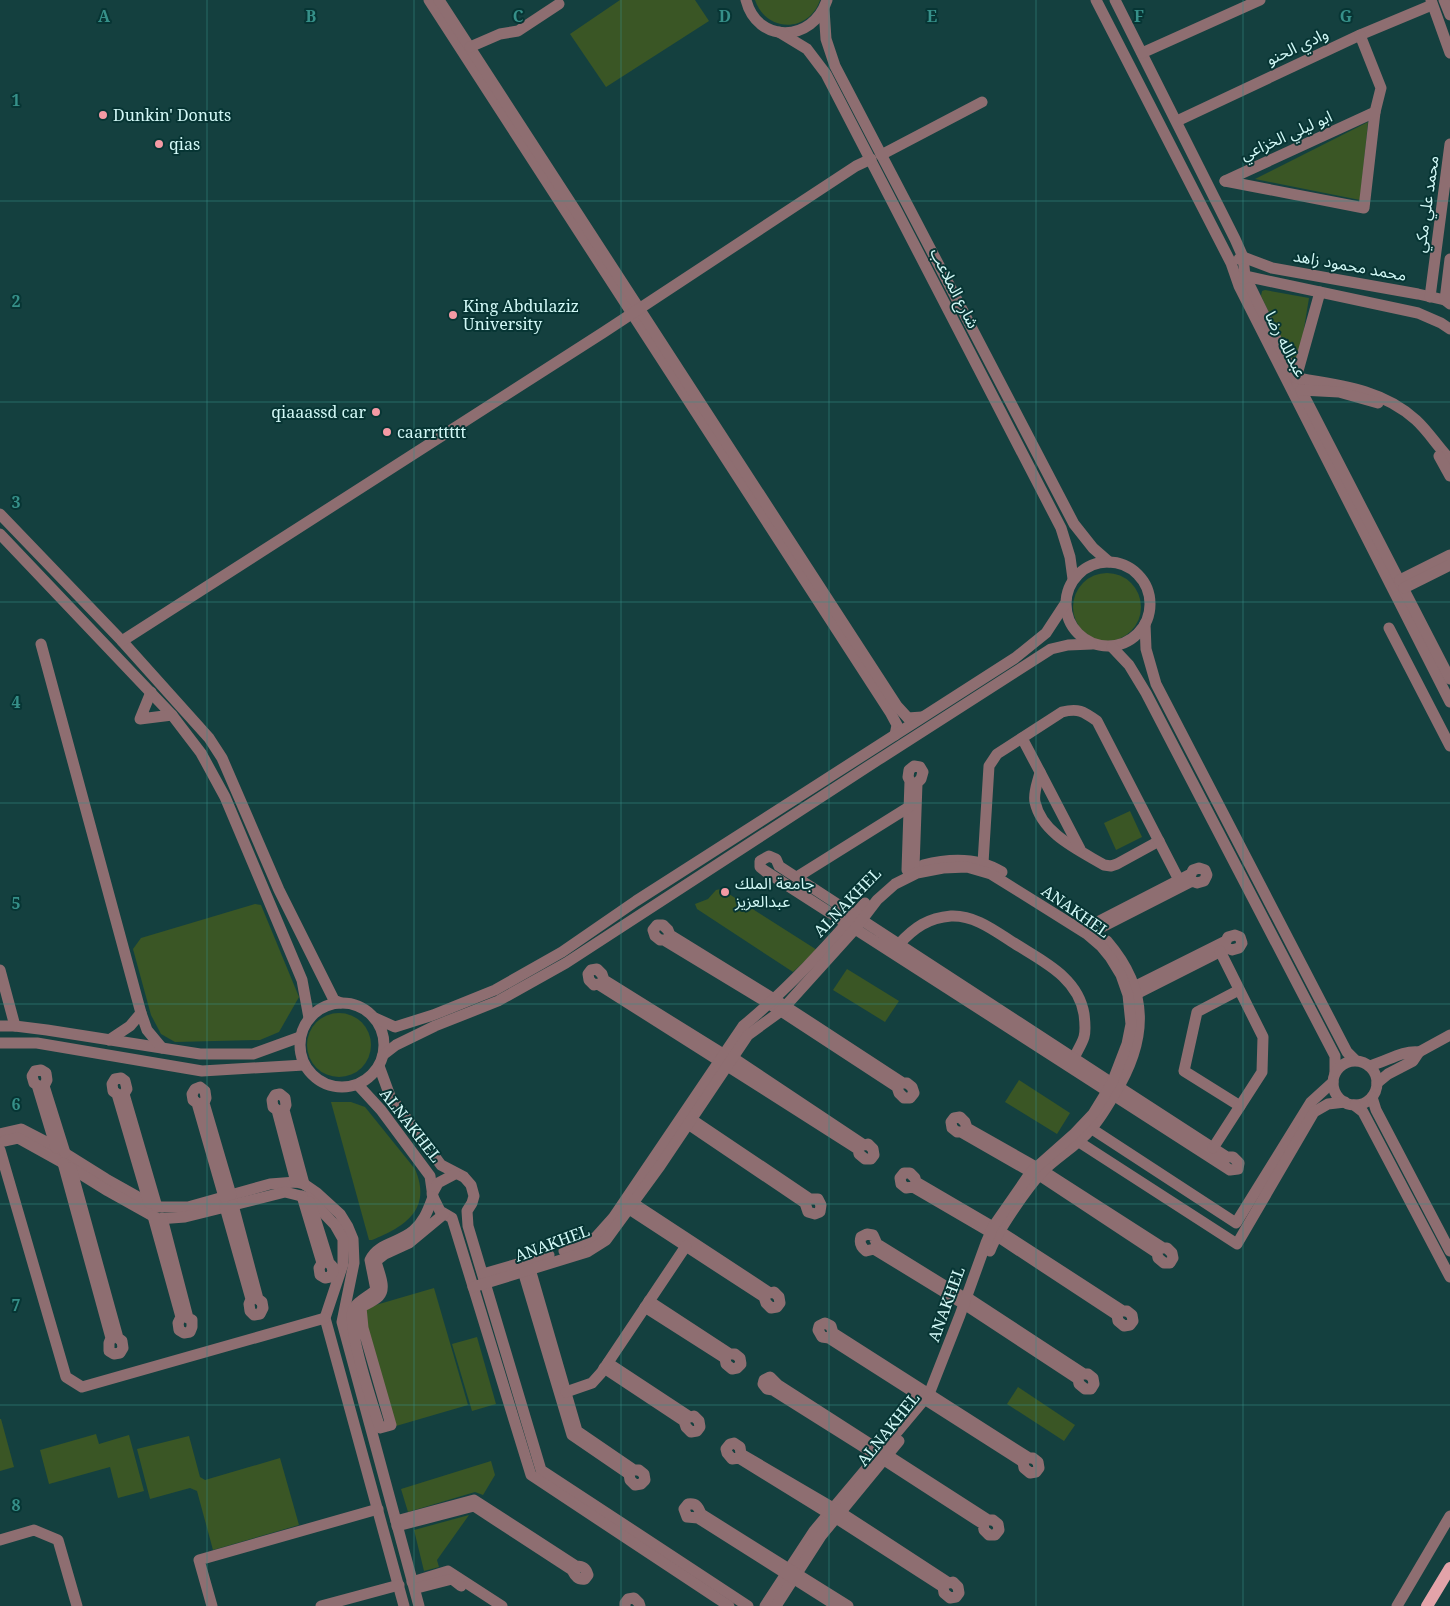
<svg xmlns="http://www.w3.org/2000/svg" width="1450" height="1606" viewBox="0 0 1450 1606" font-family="'Noto Serif','Noto Sans Arabic',serif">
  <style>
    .green { fill: #3a5625 }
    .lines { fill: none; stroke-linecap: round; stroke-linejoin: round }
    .minor { stroke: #8e6e71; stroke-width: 11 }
    .major { stroke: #e3a3a9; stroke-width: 12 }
    .grid { fill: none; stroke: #369089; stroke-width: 1; stroke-opacity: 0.55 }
    .poi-dot { fill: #f49aa4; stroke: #073534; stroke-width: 2 }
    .labels { text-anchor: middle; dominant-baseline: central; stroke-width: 4; stroke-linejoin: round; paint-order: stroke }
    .street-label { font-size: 16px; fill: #d2f8f6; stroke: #073534 }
    .poi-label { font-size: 16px; fill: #d2f8f6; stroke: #073534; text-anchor: start }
    .grid-label { font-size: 16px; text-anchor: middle; font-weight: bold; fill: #369089; stroke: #073534; stroke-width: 4; stroke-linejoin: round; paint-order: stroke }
  </style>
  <rect width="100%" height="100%" fill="#14403f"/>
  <g class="green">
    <path d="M 620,0 L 695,0 L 709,21 L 606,87 L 570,34 Z"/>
    <path d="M 755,0 L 820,0 C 809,33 766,33 755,0 Z"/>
    <path d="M 1368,122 L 1360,200 L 1255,179 Z"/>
    <path d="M 1265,290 L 1309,298 L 1299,359 L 1296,362 L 1291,359 L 1261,296 L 1262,291 Z"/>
    <circle cx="1107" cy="607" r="34"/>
    <path d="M 1130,811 L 1142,837 L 1116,850 L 1104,823 Z"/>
    <path d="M 721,889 L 817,950 L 793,972 L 697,909 L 695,904 L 708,899 L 716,890 Z"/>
    <path d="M 255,904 L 261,905 L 299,997 L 279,1032 L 260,1040 L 175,1042 L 161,1034 L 151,1015 L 133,949 L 141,938 Z"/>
    <path d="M 847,969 L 899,1001 L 885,1022 L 833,990 Z"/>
    <circle cx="339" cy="1045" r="32"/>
    <path d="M 1019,1080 L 1070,1113 L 1057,1134 L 1005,1102 Z"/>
    <path d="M 331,1102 L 351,1102 L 365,1107 L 415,1169 C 432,1209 406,1226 372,1240 L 369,1240 Z"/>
    <path d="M 434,1288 L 468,1405 L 396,1426 L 362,1309 Z"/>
    <path d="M 477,1337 L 496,1404 L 472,1411 L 452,1344 Z"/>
    <path d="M 1018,1387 L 1075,1425 L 1064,1441 L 1007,1404 Z"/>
    <path d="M 0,1419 L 1,1419 L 14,1467 L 0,1471 Z"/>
    <path d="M 96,1434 L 99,1444 L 129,1435 L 144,1491 L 118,1498 L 110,1467 L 49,1484 L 40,1450 Z"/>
    <path d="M 189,1436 L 200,1477 L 205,1480 L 280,1458 L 299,1525 L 213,1550 L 197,1491 L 190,1488 L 150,1499 L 137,1449 Z"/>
    <path d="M 491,1461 L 495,1475 L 483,1495 L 475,1492 L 408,1512 L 401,1489 Z"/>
    <path d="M 469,1515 L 437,1560 L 439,1567 L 424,1571 L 414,1530 Z"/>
  </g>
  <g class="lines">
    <g class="minor">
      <path d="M 429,0 L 890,712 L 897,725 L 895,735"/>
      <path d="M 439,0 L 897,706 L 908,718 L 922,717"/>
      <path d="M 746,0 C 757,44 813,43 827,0"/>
      <path d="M 1096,0 L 1231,263 L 1239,286 L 1450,702"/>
      <path d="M 1115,0 L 1235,239 L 1243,257 L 1245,276 L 1301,390 L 1450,679"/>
      <path d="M 1431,0 L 1450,53"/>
      <path d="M 1444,0 L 1450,15"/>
      <path d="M 824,9 L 826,39 L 835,66 L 1074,524 L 1093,548 L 1109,562"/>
      <path d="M 779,32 L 807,49 L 826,74 L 1061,528 L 1070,557 L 1073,579"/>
      <path d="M 470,47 L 500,34 L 518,31 L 559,4"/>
      <path d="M 1142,53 L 1260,0"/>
      <path d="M 1177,121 L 1360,35 L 1432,5"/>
      <path d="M 881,155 L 982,102"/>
      <path d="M 1225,181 L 1364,208 L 1375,112 L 1381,88 L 1360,35"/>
      <path d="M 1225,181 L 1375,112"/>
      <path d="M 1239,259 L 1243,257 L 1272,268 L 1418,294 L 1445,300 L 1450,304"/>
      <path d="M 1244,279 L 1245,276 L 1418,313 L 1441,323 L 1450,329"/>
      <path d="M 1320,292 L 1296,378 C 1339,385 1382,389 1416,420 C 1427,430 1436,444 1446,455 L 1450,462"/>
      <path d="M 1430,297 L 1450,144"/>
      <path d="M 1445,300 L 1450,259"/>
      <path d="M 1301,390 L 1339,392 L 1378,403"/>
      <path d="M 1439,456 L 1450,476"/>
      <path d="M 0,514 L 122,641 L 209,738 L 222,758 L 279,890 L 334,1000 L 341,1003"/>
      <path d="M 0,534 L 172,715 L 201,753 L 225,797 L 302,980 L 309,1018"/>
      <circle cx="1108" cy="604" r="42"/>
      <path d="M 1400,580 L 1450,555"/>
      <path d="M 1404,588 L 1450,565"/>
      <path d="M 1145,624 L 1146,649 L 1156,684 L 1347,1052 L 1355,1060"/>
      <path d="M 1389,628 L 1450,746"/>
      <path d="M 122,641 L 604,332 L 856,166 L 871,159"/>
      <path d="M 41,644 L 141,1013"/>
      <path d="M 1112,647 L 1129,665 L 1146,693 L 1335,1056 L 1335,1073"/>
      <path d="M 151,692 L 140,719 L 172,715"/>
      <path d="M 1022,738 L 1040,772 C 1038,782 1033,792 1035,802 C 1042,834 1079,850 1104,865 L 1111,866 L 1117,864 L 1159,841"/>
      <path d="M 1040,772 L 1080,849"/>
      <path d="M 983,863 L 989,766 L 997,754 L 1062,712 C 1078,708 1083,711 1097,721 L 1179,880"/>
      <path d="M 923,865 C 950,858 978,857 1002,872"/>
      <path d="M 907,870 L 910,781 L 908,777 L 909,770 L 914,766 L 920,767 L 923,772 L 921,779 L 917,783 L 914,867"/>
      <path d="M 797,877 L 909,807"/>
      <path d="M 657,925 L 663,925 L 668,930 L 670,935 L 785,1006 L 903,1083 L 907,1083 L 912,1087 L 914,1093 L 910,1098 L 904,1098 L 899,1093 L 897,1087 L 781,1011 L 664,940 L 660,940 L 655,936 L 653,930 Z"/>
      <path d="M 1088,927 L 1191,874 L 1193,870 L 1199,868 L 1205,870 L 1207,875 L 1204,881 L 1197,883 L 1192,881 L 1094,931"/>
      <path d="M 899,944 C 915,927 928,918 951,916 C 975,915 995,931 1014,943 C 1042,961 1078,977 1084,1014 C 1085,1022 1086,1030 1084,1037 C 1082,1044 1077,1051 1074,1058"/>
      <path d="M 597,969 L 602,974 L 604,980 L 723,1054 L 732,1057 L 864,1145 L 868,1144 L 873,1149 L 874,1155 L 871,1159 L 865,1159 L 859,1154 L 858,1149 L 598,984 L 594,985 L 589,980 L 588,974 L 591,970 Z"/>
      <path d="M 0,970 L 15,1026"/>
      <path d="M 1134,987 L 1226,941 L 1228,937 L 1235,935 L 1240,937 L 1242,943 L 1239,948 L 1232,950 L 1227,948 L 1136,994"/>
      <path d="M 1239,990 L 1197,1012 L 1184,1071 L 1240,1106"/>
      <circle cx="342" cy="1045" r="42"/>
      <path d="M 375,1018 L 395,1027 L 433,1015 L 495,990 L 562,952 L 636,901 L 1015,658 L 1046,633 L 1065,604"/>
      <path d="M 0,1026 L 15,1026 L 47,1030 L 200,1054 L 253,1054 L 300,1037"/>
      <path d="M 109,1040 L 130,1026 L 141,1013 L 147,1030 L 162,1048"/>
      <path d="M 0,1043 L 37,1043 L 202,1071 L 304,1065"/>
      <path d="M 1419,1052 L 1450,1035"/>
      <path d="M 383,1055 L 396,1045 L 435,1026 L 498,1001 L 566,963 L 878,760 L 1051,649 L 1068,645 L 1092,644"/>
      <circle cx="1355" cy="1083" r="22"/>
      <path d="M 379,1066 L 390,1096 L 441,1165 L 464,1177 L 471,1185 L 474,1196 L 472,1203 L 467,1211 L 468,1226 L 541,1470 L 748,1606"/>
      <path d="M 1369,1066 C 1386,1062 1402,1050 1419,1052 L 1413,1061 L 1388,1074 L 1377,1083"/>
      <path d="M 1112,1083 L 779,866 L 776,859 L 769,856 L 760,861 L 760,867 L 765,871 L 1230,1170 L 1238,1169 L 1239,1163 L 1233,1157 L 1227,1157 L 1119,1087"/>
      <path d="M 358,1085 L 381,1110 L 430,1176 L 433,1197 L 440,1211 L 452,1218 L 531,1475 L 729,1606"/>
      <path d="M 1372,1097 L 1376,1110 L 1450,1251"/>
      <path d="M 1354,1105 L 1363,1112 L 1450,1277"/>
      <path d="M 960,1117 L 965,1122 L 967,1128 L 1043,1171 L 1163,1248 L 1167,1248 L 1172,1253 L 1173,1258 L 1170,1263 L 1164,1263 L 1158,1258 L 1157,1253 L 1039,1175 L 1031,1172 L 961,1132 L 957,1132 L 952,1128 L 951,1122 L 954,1118 Z"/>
      <path d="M 688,1124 L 805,1203 L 808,1212 L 815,1214 L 820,1212 L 821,1205 L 818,1199 L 810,1199 L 691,1119"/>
      <path d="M 1092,1129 L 1236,1223 L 1311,1102 L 1333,1082"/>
      <path d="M 0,1134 L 21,1129 L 50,1144 L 106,1179 L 156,1207 L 188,1207 L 270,1184 L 296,1182 L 304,1184 L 317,1193 L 340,1214 L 348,1227 L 353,1239 L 354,1263 L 342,1322 L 419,1606"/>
      <path d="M 4,1141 L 18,1138 L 63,1163 L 108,1191 L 158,1219 L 185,1217 L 285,1192 L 309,1198 L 335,1225 L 343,1239 L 343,1264 L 325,1318 L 404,1606"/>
      <path d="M 1079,1142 L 1237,1244 L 1314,1112 L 1328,1104 L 1345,1102"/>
      <path d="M 56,1148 L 37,1085 L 34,1083 L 32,1076 L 35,1071 L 41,1070 L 46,1073 L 47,1080 L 44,1086 L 65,1153"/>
      <path d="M 1213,1148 L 1262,1072 L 1263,1037 L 1220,951"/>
      <path d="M 0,1150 L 66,1377 L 82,1387 L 325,1318"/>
      <path d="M 63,1163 L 111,1338 L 109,1343 L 109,1351 L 114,1354 L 120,1353 L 123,1348 L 122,1341 L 118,1338 L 71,1168"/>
      <path d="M 904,1173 L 910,1173 L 915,1178 L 916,1182 L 993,1227 L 1123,1311 L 1127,1311 L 1132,1315 L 1133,1321 L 1130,1325 L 1124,1326 L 1118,1321 L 1117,1315 L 997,1236 L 913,1187 L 906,1188 L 901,1184 L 900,1178 Z"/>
      <path d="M 296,1182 L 277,1110 L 273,1107 L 272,1100 L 275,1095 L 280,1094 L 285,1098 L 286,1105 L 284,1110 L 304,1184"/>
      <path d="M 432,1194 L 438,1183 L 455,1174"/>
      <path d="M 302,1196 L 322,1263 L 319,1268 L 320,1275 L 325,1278 L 330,1277 L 333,1272 L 332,1266 L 329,1263 L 310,1202"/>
      <path d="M 224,1197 L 197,1103 L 193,1100 L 192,1094 L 195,1089 L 200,1087 L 205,1091 L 206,1098 L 204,1103 L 231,1195"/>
      <path d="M 433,1197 C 428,1210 424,1222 413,1231 C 399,1243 378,1243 370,1260 L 376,1290 C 369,1296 356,1302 353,1310 C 347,1328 373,1406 380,1428 L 391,1425 L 363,1328 L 361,1307 C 366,1304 374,1301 379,1296 C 387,1288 378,1271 376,1261 L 385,1254 L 409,1243 L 444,1214"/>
      <path d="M 149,1203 L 117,1094 L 113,1091 L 112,1084 L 115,1079 L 121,1078 L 125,1081 L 127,1089 L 124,1094 L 157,1207"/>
      <path d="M 225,1207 L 251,1299 L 249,1304 L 250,1311 L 254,1315 L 260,1314 L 263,1308 L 262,1302 L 258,1299 L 233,1205"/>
      <path d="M 629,1209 L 764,1297 L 766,1303 L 771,1308 L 777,1307 L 780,1303 L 779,1297 L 774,1292 L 770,1293 L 633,1203"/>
      <path d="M 153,1216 L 181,1317 L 178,1323 L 179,1330 L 184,1333 L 190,1332 L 192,1327 L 192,1320 L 188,1318 L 162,1218"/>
      <path d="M 867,1234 L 873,1235 L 877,1244 L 966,1299 L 971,1300 L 1084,1374 L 1088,1374 L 1093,1378 L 1094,1384 L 1091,1389 L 1085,1389 L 1079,1384 L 1078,1379 L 964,1304 L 874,1249 L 866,1251 C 861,1247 859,1243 861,1237 Z"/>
      <path d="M 564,1251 L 596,1237 L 613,1218 L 743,1026 C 788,989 827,946 865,903"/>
      <path d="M 990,1251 C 997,1231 1028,1187 1042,1172 C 1058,1156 1077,1146 1091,1129 C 1100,1119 1107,1107 1114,1095 C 1148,1040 1150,991 1107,941"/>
      <path d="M 523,1271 L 572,1435 L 629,1474 L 630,1480 L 635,1485 L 641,1484 L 645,1480 L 644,1474 L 639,1470 L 634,1470 L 577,1431 L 530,1269"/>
      <path d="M 483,1274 L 549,1255"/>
      <path d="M 473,1287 L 587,1252 L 606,1240 L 660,1166 L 748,1035 L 781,1011 L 855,929 L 877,900 L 895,884 L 917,873 L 943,868 L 967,867 L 991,874 L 1087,934 L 1101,946 L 1110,957 L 1121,975 L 1128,995 L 1131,1024 L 1127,1044 L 1112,1083 L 1093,1114 L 1075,1133 L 1031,1172 L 993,1227 L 986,1243 L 960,1315 L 929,1394 L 814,1531 L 765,1606"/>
      <path d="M 645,1307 L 725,1358 L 726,1364 L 732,1369 L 737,1368 L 741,1364 L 740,1358 L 735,1354 L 730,1354 L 649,1301"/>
      <path d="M 825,1323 L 831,1326 L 833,1333 L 1029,1458 L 1033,1458 L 1038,1462 L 1039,1468 L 1036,1472 L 1030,1473 L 1024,1468 L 1023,1462 L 829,1338 L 822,1337 L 818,1330 L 819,1326 Z"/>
      <path d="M 604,1368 L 684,1421 L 686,1427 L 691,1432 L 697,1431 L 700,1427 L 699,1421 L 694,1416 L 690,1417 L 608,1363"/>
      <path d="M 770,1377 L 778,1385 L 988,1520 L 993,1520 L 998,1524 L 999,1530 L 995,1535 L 989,1535 L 984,1530 L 983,1524 L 884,1460 L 773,1390 L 767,1389 L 763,1384 L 764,1380 Z"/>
      <path d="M 566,1392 L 592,1383 L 601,1373 L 686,1246"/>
      <path d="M 734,1443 L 740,1447 L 741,1454 L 840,1512 L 949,1583 L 953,1582 L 958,1587 L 959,1593 L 956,1597 L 950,1598 L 944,1593 L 943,1587 L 836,1518 L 739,1458 L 732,1459 L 727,1453 L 726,1449 L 730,1444 Z"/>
      <path d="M 396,1521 L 474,1500 L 576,1566 C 583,1566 586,1568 588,1575 L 585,1579 C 578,1580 575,1576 572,1570 L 474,1506 L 397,1526"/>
      <path d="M 0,1540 L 34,1530 L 58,1540 L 77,1606"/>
      <path d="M 412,1582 L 448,1571 L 502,1606"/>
      <path d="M 417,1588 L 452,1579 L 461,1586"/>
      <path d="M 212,1606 L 199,1560 L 378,1509"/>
      <path d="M 321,1606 L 399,1585"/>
      <path d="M 625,1606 L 625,1603 L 628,1599 L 634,1598 L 639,1603 L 640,1606"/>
      <path d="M 776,1606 L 821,1536 L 899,1441"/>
      <path d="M 837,1606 L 698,1518 L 687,1517 L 684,1509 L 688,1504 C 696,1503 698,1506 701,1514 L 848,1606"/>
      <path d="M 1397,1606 L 1450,1516"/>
    </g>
    <path class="major" d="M 1427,1606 L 1450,1568"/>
  </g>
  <path class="grid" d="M 207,0 L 207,1606M 414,0 L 414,1606M 621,0 L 621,1606M 829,0 L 829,1606M 1036,0 L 1036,1606M 1243,0 L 1243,1606M 0,201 L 1450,201M 0,402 L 1450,402M 0,602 L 1450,602M 0,803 L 1450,803M 0,1004 L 1450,1004M 0,1204 L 1450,1204M 0,1405 L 1450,1405"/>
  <g class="poi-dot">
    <circle cx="103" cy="115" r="5"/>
    <circle cx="159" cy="144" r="5"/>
    <circle cx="453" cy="315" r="5"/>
    <circle cx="376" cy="412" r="5"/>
    <circle cx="387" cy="432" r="5"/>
    <circle cx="725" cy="892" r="5"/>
  </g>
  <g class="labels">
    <g class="street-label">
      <text transform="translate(1297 46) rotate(-25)">وادي الحنو</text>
      <text transform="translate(1286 135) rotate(-24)">ابو ليلي الخزاعي</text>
      <text transform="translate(1426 204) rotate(-82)">محمد علي مكي</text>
      <text transform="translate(1350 265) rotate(10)">محمد محمود زاهد</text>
      <text transform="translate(955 288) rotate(63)">شارع الملاعب</text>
      <text transform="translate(1286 344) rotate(63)">عبدالله رضا</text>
      <text transform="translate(847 902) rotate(-46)">ALNAKHEL</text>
      <text transform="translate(1076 911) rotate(35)">ANAKHEL</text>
      <text transform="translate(411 1125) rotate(52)">ALNAKHEL</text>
      <text transform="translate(552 1243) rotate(-20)">ANAKHEL</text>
      <text transform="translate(946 1304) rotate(-70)">ANAKHEL</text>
      <text transform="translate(888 1429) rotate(-51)">ALNAKHEL</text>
    </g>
    <g class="poi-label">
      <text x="113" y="115">Dunkin' Donuts</text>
      <text x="169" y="144">qias</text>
      <text x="463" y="306">King Abdulaziz<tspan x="463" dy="18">University</tspan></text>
      <text x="366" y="412" text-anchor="end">qiaaassd car</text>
      <text x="397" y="432">caarrttttt</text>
      <text x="735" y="883">جامعة الملك<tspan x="735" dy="18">عبدالعزيز</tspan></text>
    </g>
  </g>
  <g class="grid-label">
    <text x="104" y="22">A</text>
    <text x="311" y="22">B</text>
    <text x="518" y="22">C</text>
    <text x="725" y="22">D</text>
    <text x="932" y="22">E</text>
    <text x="1139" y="22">F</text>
    <text x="1346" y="22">G</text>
    <text x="16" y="106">1</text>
    <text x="16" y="307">2</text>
    <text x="16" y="508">3</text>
    <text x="16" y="708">4</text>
    <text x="16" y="909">5</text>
    <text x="16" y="1110">6</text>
    <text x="16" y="1311">7</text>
    <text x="16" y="1511">8</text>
  </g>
</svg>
